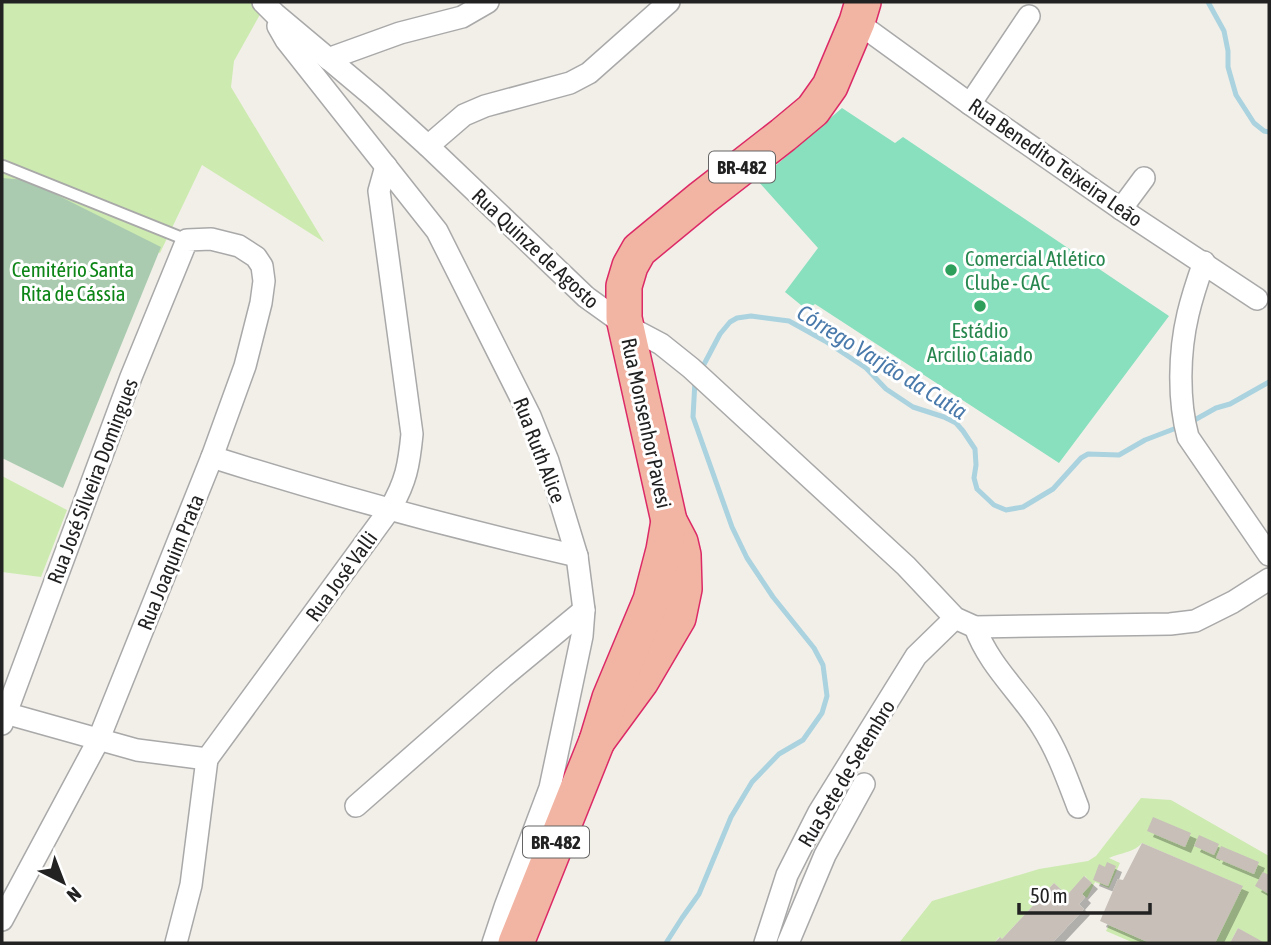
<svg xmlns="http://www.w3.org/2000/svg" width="1271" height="945" viewBox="0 0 1271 945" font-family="'Asap Condensed',sans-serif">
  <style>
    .grass { fill: #cdebb0 }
    .cemetery { fill: #aacbaf }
    .pitch { fill: #88e0be }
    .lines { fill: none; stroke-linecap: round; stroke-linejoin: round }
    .stream { stroke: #aad3df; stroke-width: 5 }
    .building { fill: #c7bfb8; filter: url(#shadow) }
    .service-casing { stroke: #a9a9a9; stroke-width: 14 }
    .minor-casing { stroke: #a9a9a9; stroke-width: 24 }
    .trunk-casing { stroke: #dc2a67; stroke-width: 38 }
    .service { stroke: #fff; stroke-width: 10 }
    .minor { stroke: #fff; stroke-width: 21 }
    .trunk { stroke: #f2b4a3; stroke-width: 35 }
    .leisure-dot { fill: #2e9e5b; stroke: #fff; stroke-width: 2.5 }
    .labels { text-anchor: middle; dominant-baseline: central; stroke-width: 6; stroke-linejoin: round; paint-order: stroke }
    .shield { fill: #fff; stroke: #646464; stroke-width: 2 }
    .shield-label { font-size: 19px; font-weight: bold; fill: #222 }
    .street-label { font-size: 21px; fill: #222; stroke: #fff }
    .leisure-label { font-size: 21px; fill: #27864d; stroke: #fff; text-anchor: start }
    .park-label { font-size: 21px; fill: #0c8416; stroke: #fff }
    .water-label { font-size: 23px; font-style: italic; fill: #4a7aab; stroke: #fff }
  </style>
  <defs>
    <filter id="shadow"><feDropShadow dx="6" dy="6" stdDeviation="0" flood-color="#0004"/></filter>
  </defs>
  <rect width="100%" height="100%" fill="#f2efe9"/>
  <g class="grass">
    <path d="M 2,2 L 267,2 L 234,61 L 231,87 L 324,242 L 202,165 L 160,253 L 2,186 Z"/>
    <path d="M 2,476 L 67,510 L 41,577 L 2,572 Z"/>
    <path d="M 1141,798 L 1171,800 L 1269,856 L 1269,943 L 1263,943 L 1238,928 L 1230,943 L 1215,943 L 1242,886 L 1142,843 C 1135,852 1120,853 1109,858 L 1120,863 L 1109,888 L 1095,882 L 1087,898 L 1082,894 L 1091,883 L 1085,876 L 1067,895 L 1054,883 L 1002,939 L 999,937 L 994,943 L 899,943 L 932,901 L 1039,869 L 1088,861 L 1096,856 Z"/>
    <path d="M 1109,925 L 1150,943 L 1134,943 L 1106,931 Z"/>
  </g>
  <path class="cemetery" d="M 2,178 L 27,180 L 161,247 L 63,488 L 2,458 Z"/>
  <path class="pitch" d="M 842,108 L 895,143 L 903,137 L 1169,316 L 1059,463 L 815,304 L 807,310 L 785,292 L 818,248 L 758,181 Z"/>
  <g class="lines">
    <g class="stream">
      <path d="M 1208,2 L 1224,31 L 1228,51 L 1228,67 L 1236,95 L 1254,123 L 1264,131 L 1269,132"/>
      <path d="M 701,370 L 720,334 L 730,322 L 737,318 L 751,316 L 789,321 L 825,341 L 866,368 L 886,389 L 913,407 L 944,417 L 956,423 L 963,431 L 975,449 L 976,465 L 974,478 L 977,489 L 994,505 L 1006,510 L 1023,507 L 1053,489 L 1081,458 L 1088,454 L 1119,455 L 1145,440 L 1179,427"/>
      <path d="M 1191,422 L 1216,408 L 1230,404 L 1269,382"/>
      <path d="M 666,943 L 682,918 L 699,894 L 731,817 L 752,782 L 779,754 L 803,740 L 822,713 L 827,696 L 823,665 L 814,648 L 773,597 L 747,558 L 732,527 L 693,417 L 695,381"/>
    </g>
  </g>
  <g class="building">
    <path d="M 1153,817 L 1191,833 L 1185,847 L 1147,831 Z"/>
    <path d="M 1199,835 L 1219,844 L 1214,855 L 1194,846 Z"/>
    <path d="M 1142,843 L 1243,886 L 1215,943 L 1150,943 L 1100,921 L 1118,879 L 1123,880 Z"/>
    <path d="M 1221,846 L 1259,862 L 1254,874 L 1216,858 Z"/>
    <path d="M 1107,862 L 1116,866 L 1108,886 L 1093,880 L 1099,864 L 1105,867 Z"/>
    <path d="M 1263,872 L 1269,875 L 1269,894 L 1255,886 Z"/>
    <path d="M 1084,876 L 1092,883 L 1082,894 L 1085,897 L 1079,904 L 1084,909 L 1052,943 L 994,943 L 1000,937 L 1002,939 L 1054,883 L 1067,895 Z"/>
    <path d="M 1238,928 L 1265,943 L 1230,943 Z"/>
  </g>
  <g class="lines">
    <defs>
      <path id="service" d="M 3,166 L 187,240"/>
      <g id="minor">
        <path d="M 263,2 L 275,14 L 374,97 L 428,146 L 586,297 L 625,325 L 661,344 L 691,368 L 906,566 L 955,618 L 975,627 L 1170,624 L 1195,621 L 1233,602 L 1269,579"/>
        <path d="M 857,22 L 970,104 L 1121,209 L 1257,299"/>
        <path d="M 278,26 L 286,40 L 437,231 L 530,416 L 548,461 L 577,556 L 584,610 L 582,636 L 550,788 L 505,907 L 493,943"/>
        <path d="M 328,59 L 400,33 L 462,17 L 488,2"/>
        <path d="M 970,104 L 1029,16"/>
        <path d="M 428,146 L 464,115 L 485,106 L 570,83 L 589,73 L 669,2"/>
        <path d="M 1121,209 L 1144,178"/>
        <path d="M 1204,262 C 1198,279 1192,297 1188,314 C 1179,352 1178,400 1188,437 L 1269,555"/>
        <path d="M 212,457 C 332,495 454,528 577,556"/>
        <path d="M 975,627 C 989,666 1021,693 1042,727 C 1058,752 1068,781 1078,807"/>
        <path d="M 5,713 L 137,750 L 207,759 L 390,509 C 406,482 409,465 412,434 L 379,191 L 386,166"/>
        <path d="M 2,724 L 131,377 L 187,240 L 211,239 L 239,246 L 256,257 L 262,266 L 264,281 L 261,303 L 245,366 L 212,457 L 98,741 L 2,920"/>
        <path d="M 356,806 L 503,677 L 584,610"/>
        <path d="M 176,943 L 191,885 L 207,759"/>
        <path d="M 765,943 L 787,875 L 819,812 L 916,656 L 955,618"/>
        <path d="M 788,943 L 825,855 L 864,784"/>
      </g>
      <g id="trunk">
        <path d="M 597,741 L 641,681 L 678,618 L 684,589 L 683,555 L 680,542 L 669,521 L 624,318 L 624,286 L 630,266 L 639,250 L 702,198 L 783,135 L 813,110 L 830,86 L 857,22 L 863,2"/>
        <path d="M 516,943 L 597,741 L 610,698 L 651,600 L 664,550 L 669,521"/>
      </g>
    </defs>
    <use href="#service" class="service-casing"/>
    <use href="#minor" class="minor-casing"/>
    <use href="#trunk" class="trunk-casing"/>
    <use href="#service" class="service"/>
    <use href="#minor" class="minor"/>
    <use href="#trunk" class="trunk"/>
  </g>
  <g class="leisure-dot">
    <circle cx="951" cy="270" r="7"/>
    <circle cx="980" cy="306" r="7"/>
  </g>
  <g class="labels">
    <g class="shield">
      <rect x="709" y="151.5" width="66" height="31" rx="5"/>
      <rect x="523" y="826.5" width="66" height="31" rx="5"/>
    </g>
    <g class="shield-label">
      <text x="742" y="167">BR-482</text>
      <text x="556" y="842">BR-482</text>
    </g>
    <g class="street-label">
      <text transform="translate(1056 162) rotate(35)">Rua Benedito Teixeira Leão</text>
      <text transform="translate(536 248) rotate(43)">Rua Quinze de Agosto</text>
      <text transform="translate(647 423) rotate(78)">Rua Monsenhor Pavesi</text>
      <text transform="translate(540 450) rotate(69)">Rua Ruth Alice</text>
      <text transform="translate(92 481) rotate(-69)">Rua José Silveira Domingues</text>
      <text transform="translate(170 562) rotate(-68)">Rua Joaquim Prata</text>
      <text transform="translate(341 576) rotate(-54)">Rua José Valli</text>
      <text transform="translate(846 773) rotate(-59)">Rua Sete de Setembro</text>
    </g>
    <g class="leisure-label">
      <text x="965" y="258">Comercial Atlético<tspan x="965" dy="24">Clube - CAC</tspan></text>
      <text x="980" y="330" text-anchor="middle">Estádio<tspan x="980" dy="24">Arcilio Caiado</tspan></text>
    </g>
    <g class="park-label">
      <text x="73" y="269">Cemitério Santa<tspan x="73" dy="24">Rita de Cássia</tspan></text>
    </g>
    <g class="water-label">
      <text transform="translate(882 362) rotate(32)">Córrego Varjão da Cutia</text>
    </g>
  </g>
  <rect width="1271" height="945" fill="none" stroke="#222222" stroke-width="7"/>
  <g transform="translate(63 882) rotate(138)" stroke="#ffffff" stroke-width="5" paint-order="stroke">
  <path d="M0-5L12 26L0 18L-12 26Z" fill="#222222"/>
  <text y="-10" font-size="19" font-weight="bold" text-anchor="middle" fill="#222222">N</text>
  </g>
  <path d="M1019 903v10h131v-10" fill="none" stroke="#222222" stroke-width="3.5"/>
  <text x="1030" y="903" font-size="21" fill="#222222" stroke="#ffffff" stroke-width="5" paint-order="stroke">50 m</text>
</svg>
